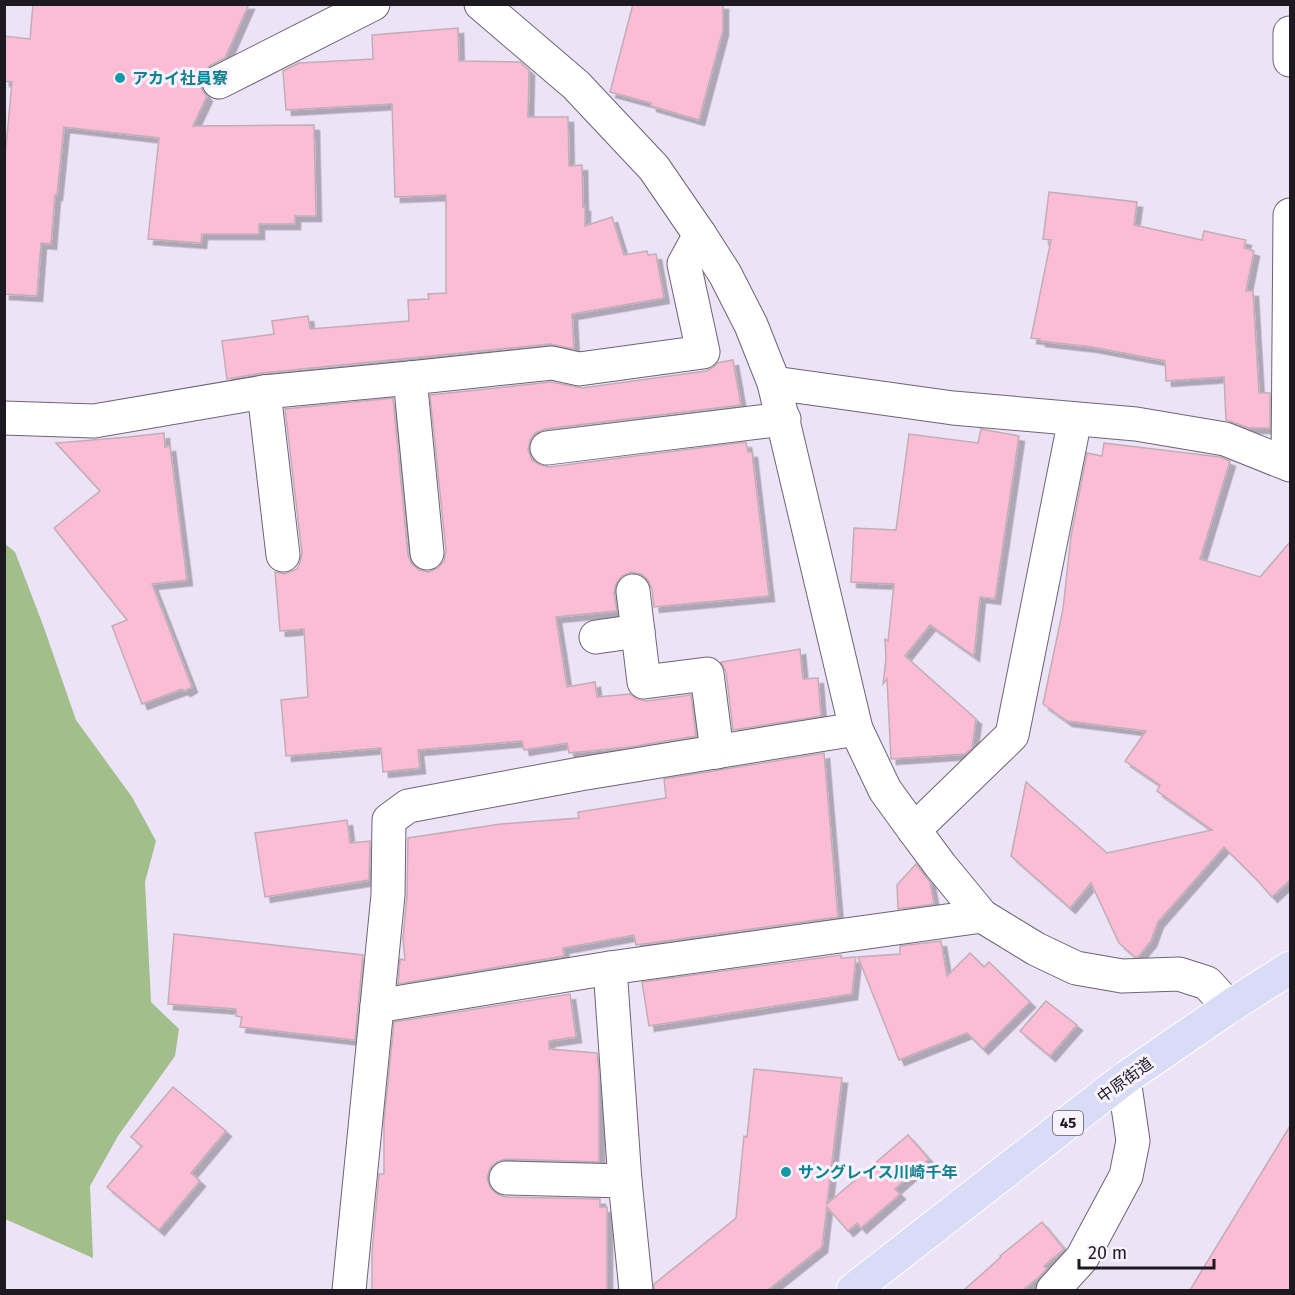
<svg xmlns="http://www.w3.org/2000/svg" width="1295" height="1295" viewBox="0 0 1295 1295" font-family="'Fira Sans','Noto Sans JP',sans-serif">
  <style>
    .forest { fill: #a1be8b }
    .building { fill: #fbbcd5; stroke: #c3adb5; stroke-width: 1.5; filter: url(#shadow) }
    .lines { fill: none; stroke-linecap: round; stroke-linejoin: round }
    .minor-casing { stroke: #6d6475; stroke-width: 35 }
    .major-casing { stroke: #fff; stroke-width: 35 }
    .minor { stroke: #fff; stroke-width: 33 }
    .major { stroke: #d9dcf6; stroke-width: 33 }
    .culture-dot { fill: #0f9aa8; stroke: #f8f2fe; stroke-width: 2 }
    .labels { text-anchor: middle; dominant-baseline: central; stroke-width: 6; stroke-linejoin: round; paint-order: stroke }
    .shield { fill: #f8f2fe; stroke: #5e5a63; stroke-width: 1.5 }
    .shield-label { font-size: 15px; font-weight: bold; fill: #1c1920 }
    .culture-label { font-size: 16px; font-weight: bold; fill: #0d838f; stroke: #f8f2fe; text-anchor: start }
    .street-label { font-size: 16px; fill: #1c1920; stroke: #f8f2fe }
  </style>
  <defs>
    <filter id="shadow"><feDropShadow dx="5.5" dy="5.5" stdDeviation="0" flood-color="#0004"/></filter>
  </defs>
  <rect width="100%" height="100%" fill="#ede3f6"/>
  <path class="forest" d="M 4,543 L 15,552 L 43,625 L 76,720 L 132,797 L 156,841 L 145,882 L 151,1002 L 179,1029 L 175,1056 L 118,1136 L 90,1186 L 93,1258 L 5,1219 Z"/>
  <g class="building">
    <path d="M 33,4 L 249,4 L 225,58 L 211,65 L 203,72 L 200,82 L 202,90 L 207,96 L 193,126 L 314,125 L 316,216 L 295,216 L 295,224 L 259,224 L 259,234 L 202,234 L 201,243 L 148,239 L 159,138 L 64,127 L 57,195 L 55,195 L 51,244 L 41,243 L 37,296 L 4,294 L 4,168 L 12,82 L 4,81 L 4,36 L 30,39 Z"/>
    <path d="M 633,4 L 723,4 L 723,30 L 699,120 L 651,106 L 651,103 L 610,92 Z"/>
    <path d="M 458,28 L 459,61 L 520,62 L 529,70 L 528,117 L 568,117 L 569,166 L 582,165 L 583,207 L 585,206 L 585,226 L 612,217 L 624,255 L 647,251 L 648,255 L 656,254 L 664,298 L 572,314 L 574,349 L 550,344 L 262,373 L 227,379 L 222,341 L 274,334 L 272,321 L 308,316 L 310,329 L 409,321 L 408,300 L 429,299 L 428,294 L 446,293 L 446,195 L 395,197 L 392,104 L 286,110 L 283,71 L 299,63 L 373,59 L 372,35 Z"/>
    <path d="M 1049,192 L 1137,202 L 1134,225 L 1202,240 L 1204,231 L 1246,240 L 1244,248 L 1254,251 L 1246,291 L 1253,291 L 1259,393 L 1270,393 L 1270,428 L 1249,428 L 1226,420 L 1224,377 L 1166,381 L 1165,361 L 1092,347 L 1040,341 L 1040,339 L 1031,338 L 1051,240 L 1043,239 Z"/>
    <path d="M 733,360 L 741,405 L 545,429 L 535,433 L 530,440 L 528,450 L 532,460 L 540,465 L 549,467 L 746,442 L 748,452 L 752,452 L 769,596 L 654,607 L 652,589 L 648,580 L 641,574 L 631,572 L 622,576 L 616,584 L 614,593 L 617,611 L 556,617 L 567,687 L 595,682 L 597,697 L 630,694 L 637,699 L 646,701 L 691,695 L 696,736 L 630,747 L 569,753 L 567,743 L 524,750 L 522,741 L 418,750 L 420,768 L 383,772 L 381,748 L 286,756 L 281,700 L 308,697 L 304,629 L 280,631 L 275,572 L 285,574 L 297,569 L 300,562 L 302,553 L 285,409 L 393,398 L 408,555 L 411,563 L 419,570 L 429,572 L 438,568 L 444,561 L 446,551 L 430,395 L 551,382 L 582,388 L 706,371 L 714,367 L 717,363 Z"/>
    <path d="M 981,429 L 1019,436 L 995,599 L 980,597 L 974,656 L 930,625 L 905,656 L 976,719 L 972,748 L 965,754 L 891,759 L 887,679 L 883,684 L 886,659 L 885,639 L 888,641 L 894,584 L 851,582 L 854,528 L 896,530 L 909,434 L 978,443 Z"/>
    <path d="M 164,433 L 165,447 L 170,446 L 187,580 L 152,584 L 192,687 L 185,691 L 182,689 L 142,704 L 112,626 L 127,620 L 54,528 L 100,491 L 56,443 L 128,437 Z"/>
    <path d="M 1104,443 L 1220,457 L 1230,461 L 1200,559 L 1260,577 L 1290,542 L 1290,880 L 1272,897 L 1257,880 L 1224,847 L 1158,922 L 1151,941 L 1138,957 L 1135,957 L 1119,943 L 1091,883 L 1070,908 L 1011,856 L 1026,782 L 1107,853 L 1212,830 L 1157,791 L 1160,785 L 1125,761 L 1146,731 L 1067,721 L 1043,704 L 1063,609 L 1071,536 L 1087,453 L 1102,456 Z"/>
    <path d="M 800,649 L 803,679 L 818,678 L 821,716 L 733,730 L 726,672 L 721,662 Z"/>
    <path d="M 824,753 L 838,917 L 636,945 L 634,935 L 563,948 L 564,956 L 398,984 L 400,959 L 405,960 L 403,938 L 407,895 L 408,838 L 501,824 L 579,818 L 578,812 L 666,798 L 664,779 Z"/>
    <path d="M 347,820 L 350,843 L 370,841 L 369,880 L 265,897 L 255,833 Z"/>
    <path d="M 916,864 L 930,882 L 934,904 L 898,909 L 897,885 Z"/>
    <path d="M 174,934 L 363,955 L 355,1040 L 240,1027 L 242,1017 L 236,1016 L 236,1009 L 168,1004 Z"/>
    <path d="M 941,941 L 947,976 L 970,953 L 984,967 L 989,962 L 1030,1002 L 983,1049 L 967,1033 L 899,1060 L 858,957 L 900,954 L 900,946 Z"/>
    <path d="M 841,955 L 841,958 L 856,957 L 852,994 L 649,1026 L 642,982 Z"/>
    <path d="M 570,994 L 576,1037 L 549,1041 L 549,1049 L 597,1053 L 599,1074 L 599,1162 L 506,1159 L 497,1162 L 490,1168 L 487,1178 L 490,1187 L 497,1194 L 505,1197 L 600,1199 L 600,1207 L 607,1207 L 607,1290 L 372,1290 L 372,1253 L 379,1174 L 384,1174 L 384,1121 L 394,1022 Z"/>
    <path d="M 1046,1001 L 1077,1025 L 1050,1056 L 1020,1031 Z"/>
    <path d="M 754,1069 L 842,1078 L 827,1204 L 908,1135 L 929,1159 L 895,1189 L 900,1194 L 861,1228 L 857,1223 L 848,1231 L 827,1207 L 822,1247 L 768,1290 L 654,1290 L 654,1284 L 736,1218 L 744,1136 L 747,1137 Z"/>
    <path d="M 173,1087 L 226,1131 L 191,1173 L 200,1181 L 159,1230 L 107,1187 L 142,1146 L 131,1137 Z"/>
    <path d="M 1290,1126 L 1290,1290 L 1190,1290 Z"/>
    <path d="M 1042,1222 L 1064,1249 L 1044,1266 L 1047,1269 L 1039,1277 L 1023,1290 L 964,1290 L 1001,1257 L 1000,1256 Z"/>
  </g>
  <g class="lines">
    <defs>
      <g id="minor">
        <path d="M 481,4 L 576,85 L 654,168 L 700,235 L 725,274 L 751,325 L 774,383 L 856,729 L 885,790 L 914,830 L 940,865 L 982,916 L 1036,949 L 1076,968 L 1122,976 L 1179,974 L 1207,983 L 1229,1007"/>
        <path d="M 1290,33 L 1290,60"/>
        <path d="M 219,82 L 373,4"/>
        <path d="M 410,378 L 427,553"/>
        <path d="M 774,383 L 953,408 L 1136,424 L 1225,439 L 1290,465"/>
        <path d="M 264,392 L 283,555"/>
        <path d="M 4,418 L 94,421 L 264,392 L 410,378 L 552,363 L 579,369 L 703,352 L 684,264 L 700,235"/>
        <path d="M 547,448 L 784,419"/>
        <path d="M 1288,463 L 1290,215"/>
        <path d="M 633,591 L 644,682 L 707,674 L 717,752"/>
        <path d="M 596,637 L 638,631"/>
        <path d="M 914,830 L 1012,735 L 1075,419"/>
        <path d="M 610,968 L 625,1181 L 636,1290"/>
        <path d="M 377,1006 L 610,968 L 982,916"/>
        <path d="M 506,1178 L 625,1181"/>
        <path d="M 349,1290 L 388,895 L 389,820 L 408,806 L 580,774 L 856,729"/>
        <path d="M 1053,1290 L 1082,1258 L 1126,1176 L 1133,1141 L 1124,1079"/>
      </g>
      <path id="major" d="M 853,1290 L 1124,1079 L 1229,1007 L 1290,968"/>
    </defs>
    <use href="#minor" class="minor-casing"/>
    <use href="#major" class="major-casing"/>
    <use href="#minor" class="minor"/>
    <use href="#major" class="major"/>
  </g>
  <g class="culture-dot">
    <circle cx="120" cy="78" r="6"/>
    <circle cx="786" cy="1172" r="6"/>
  </g>
  <g class="labels">
    <rect class="shield" x="1053" y="1111" width="30" height="24" rx="4.5"/>
    <g class="shield-label">
      <text x="1068" y="1123">45</text>
    </g>
    <g class="culture-label">
      <text x="132" y="78">アカイ社員寮</text>
      <text x="798" y="1172">サングレイス川崎千年</text>
    </g>
    <g class="street-label">
      <text transform="translate(1125 1080) rotate(-36)">中原街道</text>
    </g>
  </g>
  <rect width="1295" height="1295" fill="none" stroke="#1c1920" stroke-width="12"/>
  <path d="M1079 1259v9h135v-9" fill="none" stroke="#1c1920" stroke-width="3"/>
  <text x="1088" y="1259" font-size="18" fill="#1c1920" stroke="#f8f2fe" stroke-width="4.5" paint-order="stroke">20 m</text>
</svg>
